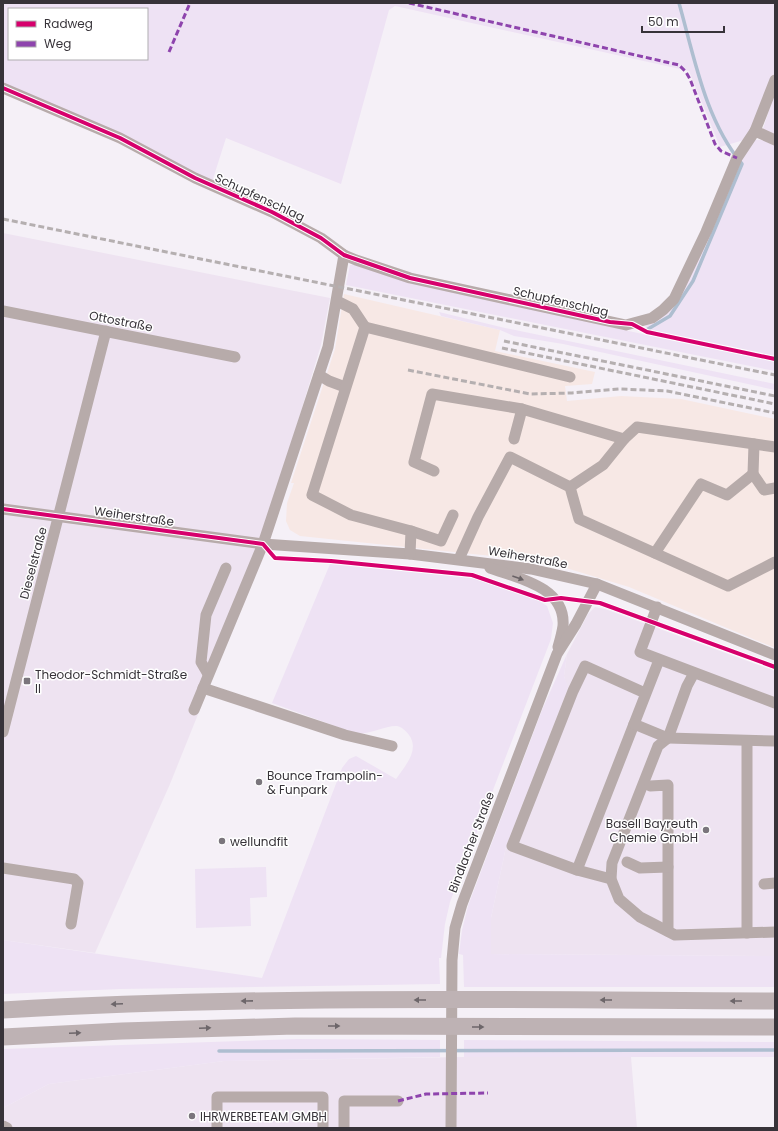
<svg xmlns="http://www.w3.org/2000/svg" width="778" height="1131" viewBox="0 0 778 1131" font-family="Poppins,sans-serif">
  <style>
    .commercial { fill: #f7e8e5 }
    .industrial { fill: #eee3f1 }
    .green { fill: #eee2f4; fill-rule: evenodd }
    .lines { fill: none; stroke-linecap: round; stroke-linejoin: round }
    .stream { stroke: #aebed0; stroke-width: 3.5 }
    .minor { stroke: #b7abaa; stroke-width: 11 }
    .highway { stroke: #beb2b4; stroke-width: 17 }
    .rail { stroke: #b5afb0; stroke-width: 3; stroke-dasharray: 6 3; stroke-linecap: butt }
    .quiet { stroke: #8e44ad; stroke-width: 3; stroke-dasharray: 6 3; stroke-linecap: butt }
    .cycleway-casing { stroke: #fff; stroke-width: 6 }
    .cycleway { stroke: #d6006c; stroke-width: 4 }
    .oneway { fill: #6a6366 }
    .oneway2 { fill: #6d666a }
    .poi-dot { fill: #7a757c; stroke: #fff; stroke-width: 1.5 }
    .labels { text-anchor: middle; dominant-baseline: central; stroke-width: 3; stroke-linejoin: round; paint-order: stroke }
    .street-label { font-size: 12px; fill: #373339; stroke: #fff }
    .poi-label { font-size: 12px; fill: #373339; stroke: #fff; text-anchor: start }
  </style>
  <rect width="100%" height="100%" fill="#f5f0f7"/>
  <path class="commercial" d="M 344,294 L 500,330 L 495,351 L 595,372 L 592,384 L 565,386 L 567,401 L 621,396 L 681,399 L 775,419 L 775,648 L 629,587 L 566,568 L 492,556 L 300,536 L 290,530 L 286,521 L 287,503 L 294,483 L 291,483 L 335,349 Z"/>
  <g class="industrial">
    <path d="M 3,233 L 330,298 L 321,345 L 276,494 L 209,687 L 170,784 L 95,953 L 3,940 Z"/>
    <path d="M 595,607 L 605,609 L 775,671 L 775,956 L 491,954 L 491,918 L 506,847 L 567,687 L 564,676 L 567,654 L 588,614 Z"/>
    <path d="M 464,1057 L 631,1057 L 637,1128 L 3,1128 L 3,1108 L 49,1084 L 224,1061 Z"/>
  </g>
  <g class="green">
    <path d="M 3,3 L 775,3 L 775,71 L 758,115 L 744,140 L 720,147 L 689,71 L 395,6 L 389,10 L 341,184 L 226,138 L 211,185 L 3,88 ZM 9,9 L 147,9 L 147,59 L 9,59 Z"/>
    <path d="M 775,91 L 775,137 L 763,129 Z"/>
    <path d="M 755,140 L 765,140 L 775,143 L 775,358 L 702,343 L 648,329 L 645,326 L 666,312 L 739,163 Z"/>
    <path d="M 356,264 C 495,300 634,335 775,361 L 775,371 L 346,285 L 350,265 Z"/>
    <path d="M 439,312 L 505,328 L 775,384 L 775,390 L 563,344 L 514,336 L 500,330 L 441,316 Z"/>
    <path d="M 330,564 L 472,578 L 519,593 L 536,599 L 547,606 L 553,623 L 551,639 L 450,902 L 445,924 L 441,958 L 439,958 L 440,984 L 120,989 L 3,994 L 3,940 L 262,978 L 342,768 L 349,759 L 356,756 L 396,779 C 405,766 420,750 409,735 C 406,731 402,727 397,726 C 388,725 370,734 357,734 L 272,703 Z"/>
    <path d="M 567,654 L 564,676 L 568,687 L 506,847 L 491,918 L 491,954 L 775,956 L 775,987 L 464,987 L 463,955 L 459,954 L 462,930 L 468,906 L 542,710 Z"/>
    <path d="M 266,867 L 267,897 L 250,898 L 251,926 L 196,928 L 195,869 Z"/>
    <path d="M 297,1039 L 440,1040 L 440,1057 L 224,1061 L 49,1084 L 3,1108 L 3,1049 Z"/>
    <path d="M 464,1040 L 775,1042 L 775,1057 L 464,1057 Z"/>
  </g>
  <g class="lines">
    <g class="stream">
      <path d="M 648,329 L 670,316 L 693,281 L 742,164 C 705,120 694,56 679,3"/>
      <path d="M 219,1051 L 775,1050"/>
    </g>
    <g class="minor">
      <path d="M 3,88 L 120,138 L 195,178 L 272,212 L 321,238 L 344,255 L 356,260 L 410,278 L 626,325 L 652,318 L 663,310 L 674,299 L 706,232 L 737,158 L 755,131 L 775,140"/>
      <path d="M 755,131 L 775,80"/>
      <path d="M 337,301 L 353,309 L 365,327"/>
      <path d="M 3,311 L 235,357"/>
      <path d="M 319,375 L 329,381 L 345,387"/>
      <path d="M 514,439 L 522,409"/>
      <path d="M 434,471 L 414,462 L 432,394 L 522,409 L 624,439"/>
      <path d="M 753,474 L 754,444"/>
      <path d="M 570,487 L 603,465 L 624,439 L 637,427 L 775,447"/>
      <path d="M 3,509 L 263,544 L 410,554 L 531,569 L 597,584 L 775,655"/>
      <path d="M 411,531 L 441,541 L 453,515"/>
      <path d="M 655,553 L 701,484 L 727,495 L 753,474 L 764,490 L 775,488"/>
      <path d="M 410,554 L 411,531 L 351,515 L 312,495 L 365,327 L 570,377"/>
      <path d="M 459,559 L 478,517 L 510,457 L 570,487 L 579,519 L 728,586 L 775,562"/>
      <path d="M 490,568 C 518,578 566,587 563,626 C 562,633 560,640 558,647"/>
      <path d="M 657,607 L 640,652 L 775,703"/>
      <path d="M 694,673 L 687,686 L 668,738 L 658,746 L 612,863 L 611,879 L 619,899 L 640,917 L 675,935 L 775,932"/>
      <path d="M 208,674 L 201,662 L 206,615 L 226,568"/>
      <path d="M 203,688 L 345,735 L 392,746"/>
      <path d="M 645,693 L 585,666 L 573,691 L 512,846 L 577,870 L 659,660"/>
      <path d="M 194,710 L 263,544 L 328,347 L 344,255"/>
      <path d="M 634,724 L 668,738 L 775,741"/>
      <path d="M 3,732 L 106,331"/>
      <path d="M 747,741 L 747,933"/>
      <path d="M 650,786 L 668,785 L 668,931"/>
      <path d="M 627,862 L 640,868 L 668,867"/>
      <path d="M 3,868 L 74,879 L 78,883 L 71,924"/>
      <path d="M 577,870 L 611,879"/>
      <path d="M 764,884 L 775,883"/>
      <path d="M 3,1126 L 7,1128"/>
      <path d="M 217,1128 L 217,1097 L 323,1097 L 323,1128"/>
      <path d="M 344,1128 L 344,1101 L 398,1101"/>
      <path d="M 451,1128 L 452,960 L 455,928 L 462,904 L 557,654 L 576,624 L 597,584"/>
    </g>
    <g class="highway">
      <path d="M 3,1010 C 260,995 518,1000 775,1001"/>
      <path d="M 3,1037 L 122,1031 L 295,1026 L 775,1027"/>
    </g>
    <g class="rail">
      <path d="M 3,219 L 775,375"/>
      <path d="M 504,341 L 775,396"/>
      <path d="M 502,348 L 775,404"/>
      <path d="M 408,370 L 530,394 L 572,393 L 619,389 L 667,391 L 775,413"/>
    </g>
    <g class="quiet">
      <path d="M 409,3 L 679,65 L 686,72 L 690,79 L 715,144 L 721,151 L 737,158"/>
      <path d="M 169,52 L 190,3"/>
      <path d="M 398,1101 L 426,1094 L 488,1093"/>
    </g>
    <defs>
      <g id="cycleway">
        <path d="M 3,88 L 120,138 L 195,178 L 272,212 L 321,238 L 344,255 L 410,278 L 610,322 L 632,324 L 647,332 L 775,359"/>
        <path d="M 3,509 L 263,544 L 275,558 L 331,561 L 472,575 L 545,600 L 561,598 L 600,603 L 775,667"/>
      </g>
    </defs>
    <use href="#cycleway" class="cycleway-casing"/>
    <use href="#cycleway" class="cycleway"/>
  </g>
  <defs><path id="oneway-solid" d="M-6-.8H1V-3.2L6.5 0L1 3.2V.8H-6Z"/></defs>
  <use class="oneway" href="#oneway-solid" transform="translate(518 578) rotate(20)"/>
  <g class="oneway2">
    <use href="#oneway-solid" transform="translate(420 1000) rotate(-180)"/>
    <use href="#oneway-solid" transform="translate(606 1000) rotate(-180)"/>
    <use href="#oneway-solid" transform="translate(247 1001) rotate(179)"/>
    <use href="#oneway-solid" transform="translate(736 1001) rotate(-180)"/>
    <use href="#oneway-solid" transform="translate(117 1004) rotate(178)"/>
    <use href="#oneway-solid" transform="translate(334 1026)"/>
    <use href="#oneway-solid" transform="translate(478 1027)"/>
    <use href="#oneway-solid" transform="translate(205 1028) rotate(-2)"/>
    <use href="#oneway-solid" transform="translate(75 1033) rotate(-2)"/>
  </g>
  <g class="poi-dot">
    <rect x="23" y="677" width="8" height="8" rx="2"/>
    <circle cx="259" cy="782" r="4"/>
    <circle cx="706" cy="830" r="4"/>
    <circle cx="222" cy="841" r="4"/>
    <circle cx="192" cy="1116" r="4"/>
  </g>
  <g class="labels">
    <g class="street-label">
      <text transform="translate(260 197) rotate(25)">Schupfenschlag</text>
      <text transform="translate(561 301) rotate(13)">Schupfenschlag</text>
      <text transform="translate(121 321) rotate(11)">Ottostraße</text>
      <text transform="translate(134 516) rotate(8)">Weiherstraße</text>
      <text transform="translate(528 557) rotate(10)">Weiherstraße</text>
      <text transform="translate(33 563) rotate(-75)">Dieselstraße</text>
      <text transform="translate(471 842) rotate(-69)">Bindlacher Straße</text>
    </g>
    <g class="poi-label">
      <text x="35" y="674">Theodor-Schmidt-Straße<tspan x="35" dy="14">II</tspan></text>
      <text x="267" y="775">Bounce Trampolin-<tspan x="267" dy="14">&amp; Funpark</tspan></text>
      <text x="698" y="823" text-anchor="end">Basell Bayreuth<tspan x="698" dy="14">Chemie GmbH</tspan></text>
      <text x="230" y="841">wellundfit</text>
      <text x="200" y="1116">IHRWERBETEAM GMBH</text>
    </g>
  </g>
  <rect width="778" height="1131" fill="none" stroke="#373339" stroke-width="8"/>
  <rect x="8" y="8" width="140" height="52" fill="#ffffff" stroke="#afadb0"/>
  <rect x="16" y="21" width="20" height="6" fill="#d6006c" stroke="#afadb0"/>
  <text x="44" y="28" font-size="12" fill="#373339">Radweg</text>
  <rect x="16" y="41" width="20" height="6" fill="#8e44ad" stroke="#afadb0"/>
  <text x="44" y="48" font-size="12" fill="#373339">Weg</text>
  <path d="M642 26v6h82v-6" fill="none" stroke="#373339" stroke-width="2"/>
  <text x="648" y="26" font-size="12" fill="#373339" stroke="#ffffff" stroke-width="3" paint-order="stroke">50 m</text>
</svg>
